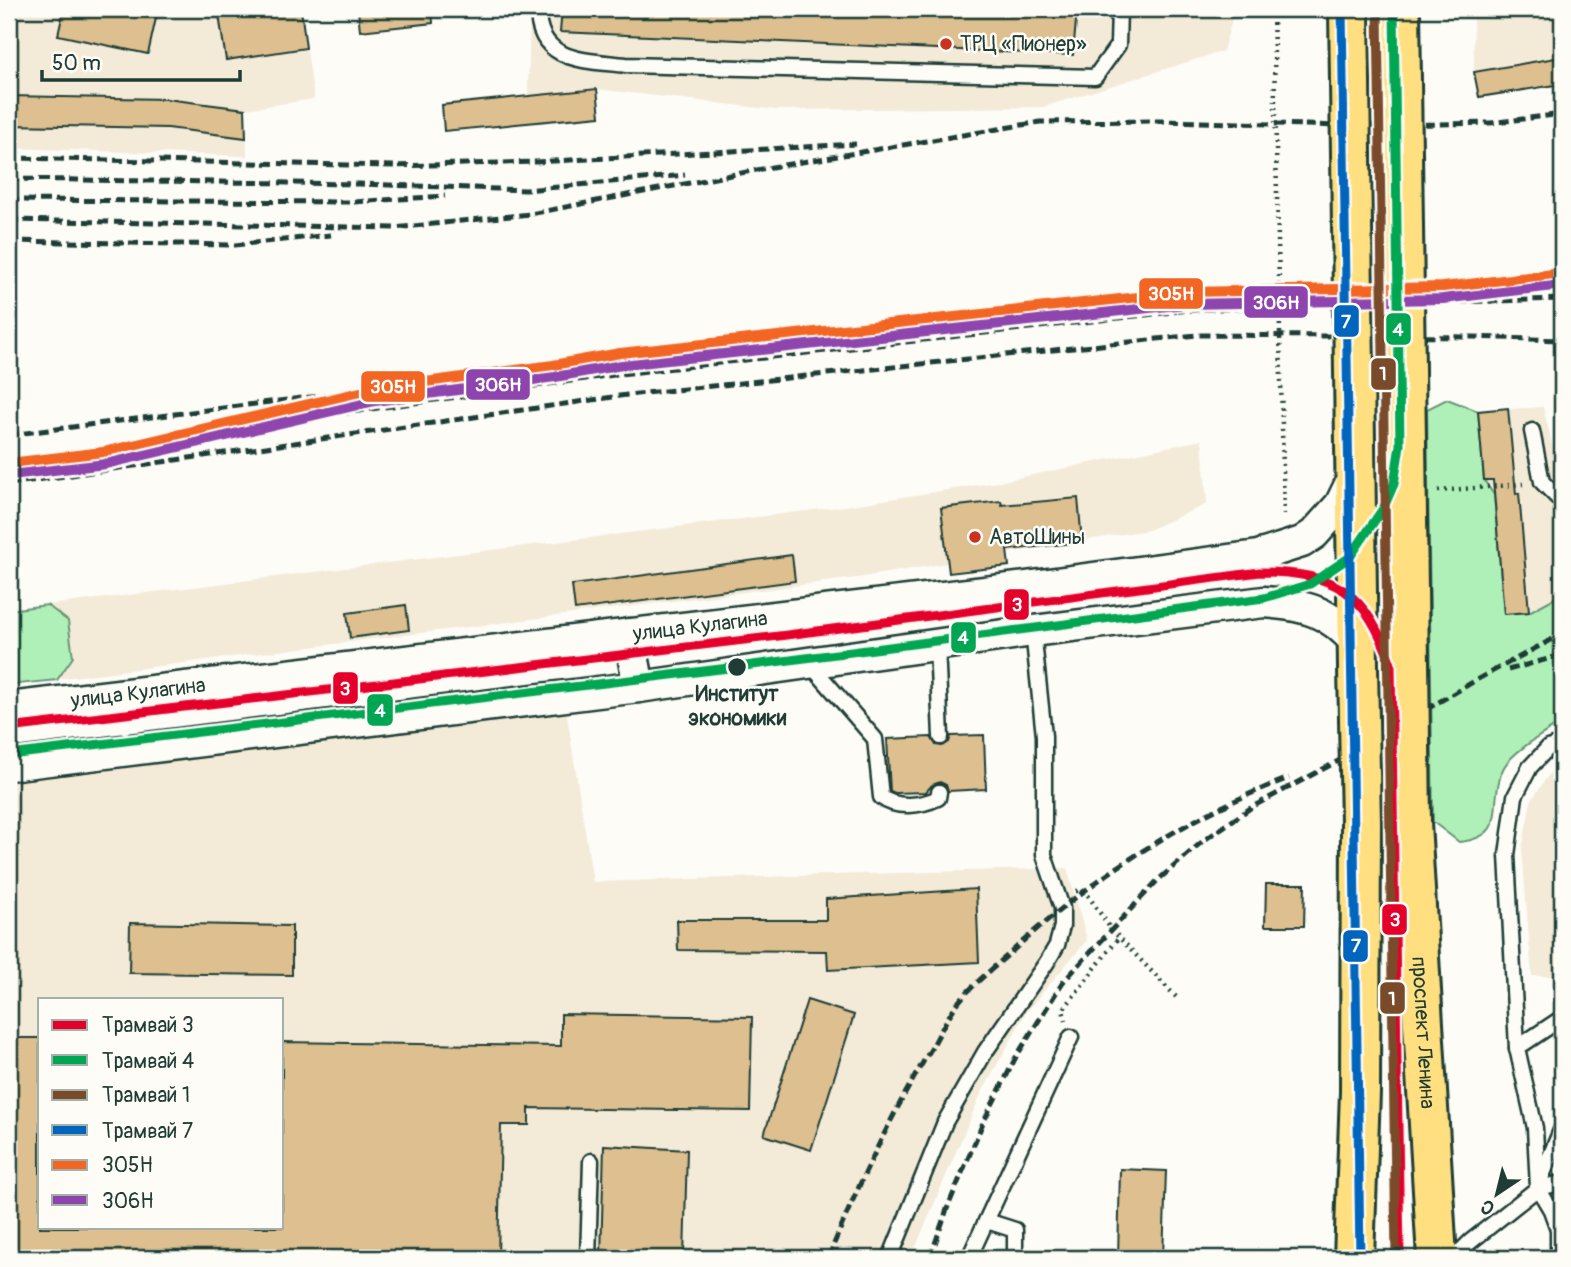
<svg xmlns="http://www.w3.org/2000/svg" width="1571" height="1267" viewBox="0 0 1571 1267" font-family="Pangolin,sans-serif">
  <style>
    .built { fill: #f3ead8; fill-rule: evenodd }
    .green { fill: #aff0b8; stroke: #679676; stroke-width: 2 }
    .building { fill: #ddbf90; stroke: #1f3d34; stroke-width: 2 }
    .lines { fill: none; stroke-linecap: round; stroke-linejoin: round }
    .lane-casing { stroke: #1f3d34; stroke-width: 19 }
    .street-casing { stroke: #1f3d34; stroke-width: 35 }
    .primary-casing { stroke: #1f3d34; stroke-width: 44 }
    .path { stroke: #1f3d34; stroke-width: 4.5; stroke-dasharray: 2 5; stroke-linecap: butt }
    .lane { stroke: #fdfcf7; stroke-width: 14 }
    .street { stroke: #fdfcf7; stroke-width: 30 }
    .primary { stroke: #ffdf80; stroke-width: 38 }
    .rail { stroke: #1f3d34; stroke-width: 5; stroke-dasharray: 10 5; stroke-linecap: butt }
    .primary-bridge-casing { stroke: #1f3d34; stroke-width: 44; stroke-linecap: butt }
    .path-bridge { stroke: #1f3d34; stroke-width: 4.5; stroke-dasharray: 2 5; stroke-linecap: butt }
    .primary-bridge { stroke: #ffdf80; stroke-width: 38 }
    .rail-1-casing { stroke: #fdfcf7; stroke-width: 16 }
    .rail-2-casing { stroke: #fdfcf7; stroke-width: 16 }
    .rail-1 { stroke: #f26522; stroke-width: 10 }
    .rail-2 { stroke: #8e44ad; stroke-width: 10 }
    .tram-1-casing { stroke: #fdfcf7; stroke-width: 14 }
    .tram-2-casing { stroke: #fdfcf7; stroke-width: 14 }
    .tram-3-casing { stroke: #fdfcf7; stroke-width: 14 }
    .tram-4-casing { stroke: #fdfcf7; stroke-width: 14 }
    .tram-1 { stroke: #e4002b; stroke-width: 9 }
    .tram-2 { stroke: #00a651; stroke-width: 9 }
    .tram-3 { stroke: #7a4b2a; stroke-width: 9 }
    .tram-4 { stroke: #0065bd; stroke-width: 9 }
    .poi-dot { fill: #c8321e; stroke: #fdfcf7; stroke-width: 2.5 }
    .stop-dot { fill: #1f3d34; stroke: #fdfcf7; stroke-width: 2.5 }
    .labels { text-anchor: middle; dominant-baseline: central; stroke-width: 5; stroke-linejoin: round; paint-order: stroke }
    .poi-label { font-size: 21px; fill: #1f3d34; stroke: #fdfcf7; text-anchor: start }
    .street-label { font-size: 21px; fill: #1f3d34; stroke: #fdfcf7 }
    .stop-label { font-size: 21px; font-weight: bold; fill: #1f3d34; stroke: #fdfcf7 }
    .line-badge { stroke: #fdfcf7; stroke-width: 2.5 }
    .badge-label { font-size: 19px; text-anchor: middle; font-weight: bold; fill: #fff }
  </style>
  <rect width="100%" height="100%" fill="#fdfcf7"/>
  <filter id="ink" filterUnits="userSpaceOnUse"><feTurbulence type="fractalNoise" baseFrequency=".0143" numOctaves="2"/><feDisplacementMap in="SourceGraphic" scale="14" xChannelSelector="R" yChannelSelector="G"/><feConvolveMatrix kernelMatrix="1 2 1 2 8 2 1 2 1" color-interpolation-filters="sRGB"/></filter>
  <g filter="url(#ink)">
    <g class="built">
      <path d="M 9,9 L 301,9 L 314,99 L 246,109 L 247,156 L 9,148 Z"/>
      <path d="M 530,9 L 1235,9 L 1223,51 L 1043,107 L 777,110 L 597,89 L 528,96 Z"/>
      <path d="M 1473,9 L 1562,9 L 1562,84 L 1479,97 L 1474,72 Z"/>
      <path d="M 1543,407 L 1559,473 L 1562,476 L 1562,594 L 1529,612 L 1504,614 L 1494,495 L 1484,480 L 1478,411 Z"/>
      <path d="M 1202,440 L 1207,504 L 1148,530 L 856,578 L 9,685 L 9,610 L 846,506 L 998,482 Z"/>
      <path d="M 566,709 L 593,882 L 1067,868 L 1087,940 L 1026,1012 L 979,1098 L 911,1258 L 9,1258 L 9,775 ZM 40,999 L 282,999 L 282,1227 L 40,1227 Z"/>
      <path d="M 1562,766 L 1562,976 L 1532,976 L 1522,849 L 1531,801 L 1551,771 Z"/>
    </g>
    <g class="green">
      <path d="M 1447,399 L 1478,411 L 1484,480 L 1494,495 L 1504,614 L 1529,612 L 1562,594 L 1562,722 C 1546,732 1511,752 1503,769 C 1487,804 1511,836 1459,842 L 1433,822 L 1427,409 Z"/>
      <path d="M 47,605 L 68,621 L 73,657 L 57,680 L 9,685 L 9,610 Z"/>
    </g>
    <g class="building">
      <path d="M 64,9 L 158,9 L 148,54 L 58,35 Z"/>
      <path d="M 218,9 L 301,9 L 306,48 L 226,60 Z"/>
      <path d="M 358,9 L 432,9 L 433,23 L 360,31 Z"/>
      <path d="M 562,9 L 1077,9 L 1073,55 L 560,32 Z"/>
      <path d="M 1562,57 L 1562,84 L 1479,97 L 1474,72 Z"/>
      <path d="M 597,89 L 600,116 L 444,131 L 442,105 Z"/>
      <path d="M 9,96 L 166,99 L 245,109 L 246,138 L 168,128 L 9,125 Z"/>
      <path d="M 1508,408 L 1516,494 L 1519,493 L 1529,612 L 1504,614 L 1493,480 L 1484,480 L 1478,411 Z"/>
      <path d="M 1078,498 L 1082,542 L 1007,550 L 1009,566 L 949,573 L 941,508 L 1001,501 L 1002,505 Z"/>
      <path d="M 792,555 L 795,581 L 575,610 L 572,585 Z"/>
      <path d="M 406,605 L 409,630 L 350,638 L 347,613 Z"/>
      <path d="M 984,735 L 986,789 L 948,791 L 946,785 L 940,782 L 932,785 L 926,792 L 895,793 L 890,791 L 887,739 L 931,737 L 936,745 L 942,746 L 949,742 L 951,736 Z"/>
      <path d="M 1266,884 L 1305,884 L 1304,926 L 1265,926 Z"/>
      <path d="M 976,889 L 979,962 L 828,970 L 827,951 L 678,950 L 677,920 L 826,920 L 826,899 Z"/>
      <path d="M 130,923 L 292,926 L 292,975 L 129,973 Z"/>
      <path d="M 807,1000 L 854,1015 L 811,1150 L 764,1135 Z"/>
      <path d="M 561,1014 L 752,1017 L 750,1111 L 529,1108 L 529,1125 L 501,1125 L 498,1258 L 9,1258 L 9,1038 L 40,1038 L 40,1227 L 282,1227 L 282,1042 L 561,1046 Z"/>
      <path d="M 604,1145 L 687,1150 L 684,1258 L 601,1258 Z"/>
      <path d="M 1120,1169 L 1166,1171 L 1163,1258 L 1118,1258 Z"/>
    </g>
    <g class="lines">
      <defs>
        <g id="lane">
          <path d="M 538,9 C 537,63 585,60 626,65 L 1095,77 L 1118,45 L 1119,9"/>
          <path d="M 1532,431 L 1542,482 L 1562,502"/>
          <path d="M 937,645 L 941,737"/>
          <path d="M 810,664 L 875,739 L 881,797 C 896,809 921,806 938,798 L 939,792"/>
          <path d="M 1517,1048 L 1562,1018"/>
          <path d="M 1539,1183 L 1562,1128"/>
          <path d="M 987,1221 L 1015,1230 L 1015,1258"/>
          <path d="M 588,1258 L 591,1161"/>
          <path d="M 890,1258 L 945,1122 L 985,1052 L 1047,962 L 1057,945 L 1062,926 L 1062,908 L 1044,855 L 1044,736 L 1033,631"/>
          <path d="M 969,1258 L 1071,1037"/>
          <path d="M 1454,1258 L 1470,1242 L 1538,1188 L 1562,1183"/>
          <path d="M 1558,1258 L 1558,1229 L 1551,1210 L 1538,1188 L 1535,1128 L 1517,1048 L 1507,855 L 1515,796 L 1530,767 L 1548,748 L 1562,743"/>
        </g>
        <g id="street">
          <path d="M 629,634 L 639,687"/>
          <path id="s1" d="M 9,708 L 1027,587 L 1258,556 L 1302,542 L 1314,534 L 1340,505 L 1355,474"/>
          <path d="M 9,765 L 639,687 L 1033,631 L 1264,602 C 1305,605 1330,611 1357,644"/>
        </g>
        <g id="primary">
          <path d="M 1355,443 L 1358,667"/>
          <path d="M 1406,443 L 1409,664"/>
          <path id="s2" d="M 1411,823 L 1437,1258"/>
          <path d="M 1354,1258 L 1360,1092 L 1361,823"/>
        </g>
      </defs>
      <use href="#lane" class="lane-casing"/>
      <use href="#street" class="street-casing"/>
      <use href="#primary" class="primary-casing"/>
      <g class="path">
        <path d="M 1438,491 L 1523,484"/>
        <path d="M 1076,891 L 1085,891 L 1111,929 L 1179,1000"/>
        <path d="M 1066,1021 L 1063,1010 L 1119,937"/>
      </g>
      <use href="#lane" class="lane"/>
      <use href="#street" class="street"/>
      <use href="#primary" class="primary"/>
      <g class="rail">
        <path d="M 9,158 L 394,166 L 535,162 L 856,144"/>
        <path d="M 9,179 L 360,184 L 526,190 L 685,175"/>
        <path d="M 9,200 L 354,202 L 445,196"/>
        <path d="M 9,220 L 394,228 L 530,214 L 772,167 L 1040,122 L 1165,121 L 1343,126 L 1490,123 L 1562,114"/>
        <path d="M 9,241 L 235,245 L 331,235"/>
        <path d="M 9,435 L 373,389"/>
        <path d="M 103,452 L 378,408 L 621,374 L 1190,310 L 1562,299"/>
        <path d="M 9,484 L 627,395 L 1196,335 L 1473,337 L 1562,340"/>
        <path d="M 1508,670 L 1562,655"/>
        <path d="M 828,1258 C 858,1186 890,1116 931,1049 C 940,1033 949,1013 961,999 C 975,983 992,969 1008,955 C 1089,879 1185,817 1289,778"/>
        <path d="M 930,1258 L 947,1209 L 982,1125 L 1016,1057 L 1063,982 L 1157,881 L 1203,841 L 1252,807 L 1342,759 L 1478,679 L 1562,634"/>
      </g>
      <defs>
        <g id="primary-bridge">
          <path d="M 1349,9 L 1355,443"/>
          <path d="M 1400,9 L 1406,443"/>
          <path d="M 1409,664 L 1411,823"/>
          <path d="M 1358,667 L 1361,823"/>
        </g>
      </defs>
      <use href="#primary-bridge" class="primary-bridge-casing"/>
      <path class="path-bridge" d="M 1273,9 L 1284,517"/>
      <use href="#primary-bridge" class="primary-bridge"/>
      <defs>
        <path id="rail-1" d="M 9,463 L 103,452 L 373,389 L 553,365 L 620,353 L 1185,292 L 1443,287 L 1562,273"/>
        <path id="rail-2" d="M 10,475 L 106,464 L 375,401 L 555,377 L 622,365 L 1186,304 L 1443,299 L 1562,285"/>
      </defs>
      <use href="#rail-1" class="rail-1-casing"/>
      <use href="#rail-2" class="rail-2-casing"/>
      <use href="#rail-1" class="rail-1"/>
      <use href="#rail-2" class="rail-2"/>
      <defs>
        <path id="tram-1" d="M 9,728 L 787,635 L 1260,572 C 1336,572 1366,592 1391,664 L 1400,1258"/>
        <path id="tram-2" d="M 10,755 L 737,667 L 1264,598 L 1310,584 L 1350,557 L 1384,507 L 1394,484 L 1400,445 L 1394,9"/>
        <path id="tram-3" d="M 1378,9 L 1396,1258"/>
        <path id="tram-4" d="M 1342,9 L 1360,1258"/>
      </defs>
      <use href="#tram-1" class="tram-1-casing"/>
      <use href="#tram-2" class="tram-2-casing"/>
      <use href="#tram-3" class="tram-3-casing"/>
      <use href="#tram-4" class="tram-4-casing"/>
      <use href="#tram-1" class="tram-1"/>
      <use href="#tram-2" class="tram-2"/>
      <use href="#tram-3" class="tram-3"/>
      <use href="#tram-4" class="tram-4"/>
    </g>
  </g>
  <g class="poi-dot">
    <circle cx="946" cy="44" r="7"/>
    <circle cx="975" cy="537" r="7"/>
  </g>
  <circle class="stop-dot" cx="737" cy="667" r="10"/>
  <g class="labels">
    <g class="poi-label">
      <text x="960" y="44">ТРЦ «Пионер»</text>
      <text x="989" y="537">АвтоШины</text>
    </g>
    <g class="street-label">
      <text stroke="none"><textPath href="#s1" startOffset="696">улица Кулагина</textPath></text>
      <text stroke="none"><textPath href="#s1" startOffset="130">улица Кулагина</textPath></text>
      <text stroke="none"><textPath href="#s2" startOffset="210">проспект Ленина</textPath></text>
    </g>
    <g class="stop-label">
      <text x="737" y="694">Институт<tspan x="737" dy="24">экономики</tspan></text>
    </g>
  </g>
  <g class="line-badge">
    <rect x="1138" y="277" width="66" height="33" rx="7" fill="#f26522"/>
    <rect x="1243" y="285" width="66" height="34" rx="7" fill="#8e44ad"/>
    <rect x="1333" y="304" width="27" height="34" rx="7" fill="#0065bd"/>
    <rect x="1385" y="312" width="27" height="34" rx="7" fill="#00a651"/>
    <rect x="1370" y="357" width="27" height="34" rx="7" fill="#7a4b2a"/>
    <rect x="465" y="368" width="66" height="33" rx="7" fill="#8e44ad"/>
    <rect x="360" y="370" width="66" height="33" rx="7" fill="#f26522"/>
    <rect x="1003" y="588" width="27" height="33" rx="7" fill="#e4002b"/>
    <rect x="950" y="621" width="27" height="33" rx="7" fill="#00a651"/>
    <rect x="332" y="671" width="27" height="34" rx="7" fill="#e4002b"/>
    <rect x="366" y="693" width="28" height="34" rx="7" fill="#00a651"/>
    <rect x="1381" y="903" width="27" height="33" rx="7" fill="#e4002b"/>
    <rect x="1342" y="929" width="27" height="34" rx="7" fill="#0065bd"/>
    <rect x="1379" y="981" width="27" height="34" rx="7" fill="#7a4b2a"/>
  </g>
  <g class="badge-label">
    <text x="1171" y="300">305Н</text>
    <text x="1276" y="309">306Н</text>
    <text x="1346" y="328">7</text>
    <text x="1398" y="336">4</text>
    <text x="1383" y="380">1</text>
    <text x="498" y="391">306Н</text>
    <text x="393" y="393">305Н</text>
    <text x="1017" y="611">3</text>
    <text x="963" y="644">4</text>
    <text x="345" y="695">3</text>
    <text x="380" y="717">4</text>
    <text x="1395" y="926">3</text>
    <text x="1356" y="952">7</text>
    <text x="1392" y="1005">1</text>
  </g>
  <rect width="1571" height="1267" fill="none" stroke="#fdfcf7" stroke-width="35"/>
  <rect x="18" y="18" width="1536" height="1232" fill="none" stroke="#1f3d34" stroke-width="2.5" filter="url(#ink)"/>
  <rect x="38" y="998" width="245" height="231" fill="#fdfcf7" stroke="#a4b0a9" stroke-width="2"/>
  <rect x="52" y="1020" width="35" height="10" fill="#e4002b" stroke="#a4b0a9" stroke-width="2"/>
  <text x="102" y="1032" font-size="21" fill="#1f3d34">Трамвай 3</text>
  <rect x="52" y="1055" width="35" height="10" fill="#00a651" stroke="#a4b0a9" stroke-width="2"/>
  <text x="102" y="1068" font-size="21" fill="#1f3d34">Трамвай 4</text>
  <rect x="52" y="1090" width="35" height="10" fill="#7a4b2a" stroke="#a4b0a9" stroke-width="2"/>
  <text x="102" y="1102" font-size="21" fill="#1f3d34">Трамвай 1</text>
  <rect x="52" y="1125" width="35" height="10" fill="#0065bd" stroke="#a4b0a9" stroke-width="2"/>
  <text x="102" y="1138" font-size="21" fill="#1f3d34">Трамвай 7</text>
  <rect x="52" y="1160" width="35" height="10" fill="#f26522" stroke="#a4b0a9" stroke-width="2"/>
  <text x="102" y="1172" font-size="21" fill="#1f3d34">305Н</text>
  <rect x="52" y="1195" width="35" height="10" fill="#8e44ad" stroke="#a4b0a9" stroke-width="2"/>
  <text x="102" y="1208" font-size="21" fill="#1f3d34">306Н</text>
  <g transform="translate(1497 1194) rotate(215)" stroke="#fdfcf7" stroke-width="5" paint-order="stroke">
  <path d="M0-5L12 26L0 18L-12 26Z" fill="#1f3d34"/>
  <text y="-10" font-size="19" font-weight="bold" text-anchor="middle" fill="#1f3d34">С</text>
  </g>
  <path d="M42 70v10h198v-10" fill="none" stroke="#1f3d34" stroke-width="3.5"/>
  <text x="52" y="70" font-size="21" fill="#1f3d34" stroke="#fdfcf7" stroke-width="5" paint-order="stroke">50 m</text>
</svg>
